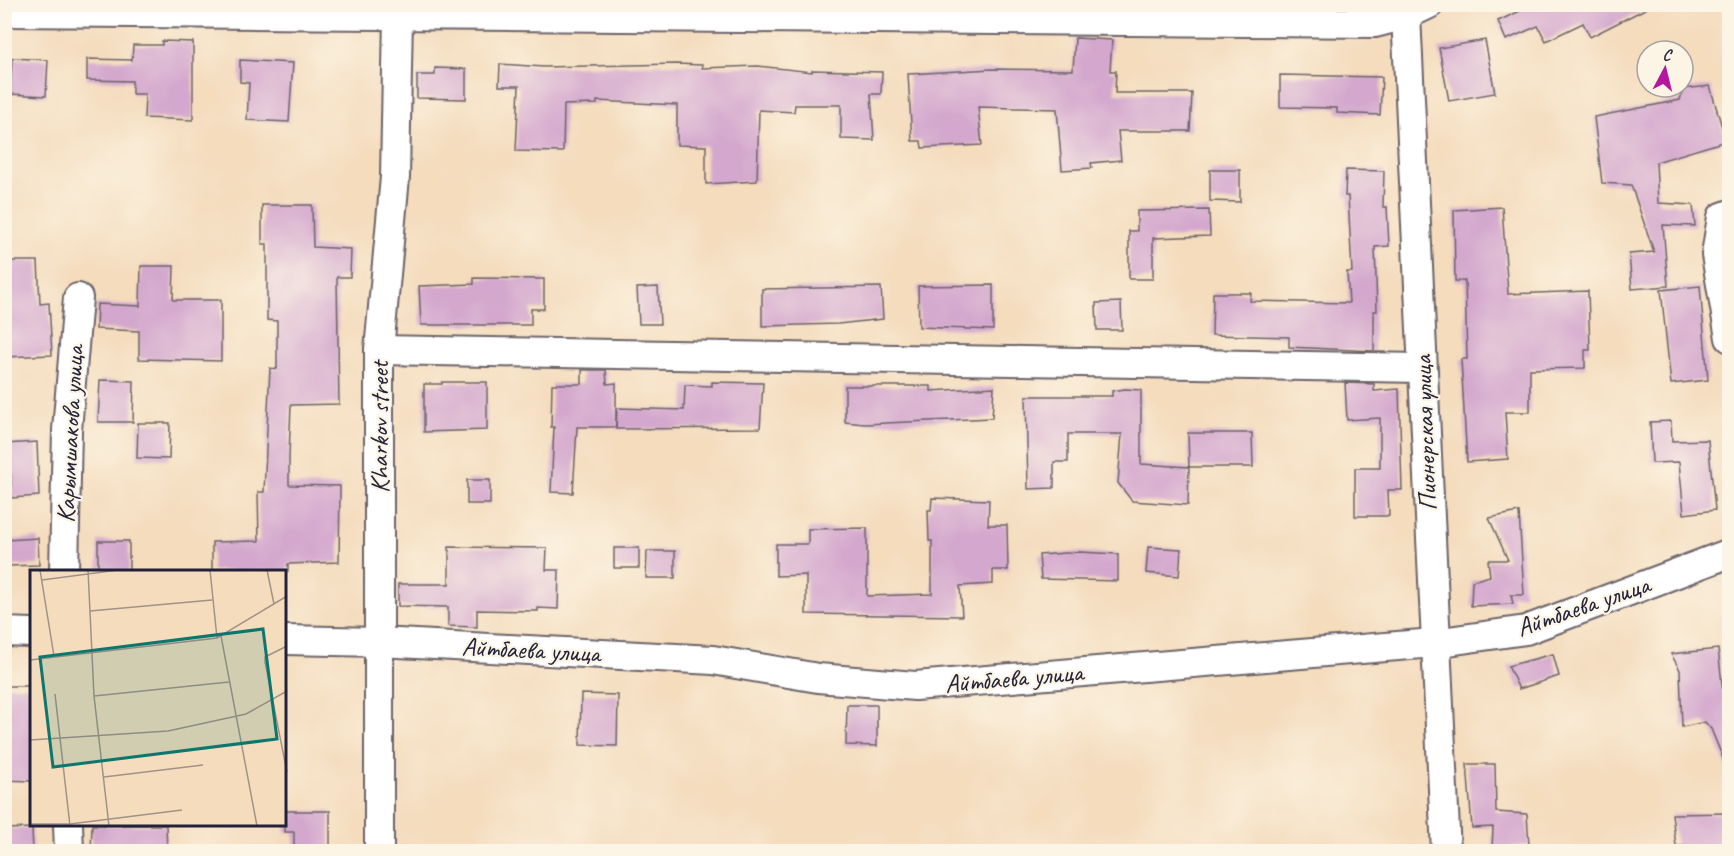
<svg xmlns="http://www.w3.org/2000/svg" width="1734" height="856" viewBox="0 0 1734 856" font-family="Caveat,sans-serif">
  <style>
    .building { fill: #d4a8ce }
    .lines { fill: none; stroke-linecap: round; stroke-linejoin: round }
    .street-casing { stroke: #6c6368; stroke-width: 32 }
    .street { stroke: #fff; stroke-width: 28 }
    .labels { text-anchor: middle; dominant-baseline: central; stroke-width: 4.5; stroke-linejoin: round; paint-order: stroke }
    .street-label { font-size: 26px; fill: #22223b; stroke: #fcf5e5 }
    .inset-road { fill: none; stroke: #a09289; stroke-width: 1.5 }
    .view { fill: #0f766e; fill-opacity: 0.15; stroke: #0f766e; stroke-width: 3 }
    .inset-edge { fill: none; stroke: #22223b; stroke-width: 3 }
  </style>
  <rect width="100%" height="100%" fill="#fcf5e5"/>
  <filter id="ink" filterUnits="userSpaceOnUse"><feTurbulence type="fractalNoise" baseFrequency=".0167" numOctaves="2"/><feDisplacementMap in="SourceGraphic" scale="12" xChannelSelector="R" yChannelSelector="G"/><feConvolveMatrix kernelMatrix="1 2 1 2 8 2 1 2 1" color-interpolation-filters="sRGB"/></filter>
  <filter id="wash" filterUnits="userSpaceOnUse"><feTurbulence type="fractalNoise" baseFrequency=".008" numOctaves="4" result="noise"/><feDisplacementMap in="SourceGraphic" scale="24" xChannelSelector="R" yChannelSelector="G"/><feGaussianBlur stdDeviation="1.35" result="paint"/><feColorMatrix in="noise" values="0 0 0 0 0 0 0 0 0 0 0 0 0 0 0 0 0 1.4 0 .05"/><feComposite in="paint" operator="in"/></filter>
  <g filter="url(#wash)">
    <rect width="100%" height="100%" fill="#f4dcbd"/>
    <g id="blocks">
      <g class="building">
        <path d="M 1528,4 L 1655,4 L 1590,37 L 1583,23 L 1546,41 L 1538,26 L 1506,40 L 1498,21 L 1529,7 Z"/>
        <path d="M 1075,38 L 1112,40 L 1110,71 L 1116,71 L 1115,93 L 1192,93 L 1190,131 L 1118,131 L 1121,160 L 1091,163 L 1092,168 L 1062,170 L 1057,109 L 978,107 L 982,145 L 922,148 L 921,141 L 912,141 L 908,74 L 992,69 L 1073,70 Z"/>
        <path d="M 1485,40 L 1495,93 L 1449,101 L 1439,48 Z"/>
        <path d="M 162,41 L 193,42 L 193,120 L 144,118 L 145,94 L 132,94 L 132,81 L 87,80 L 87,59 L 132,60 L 133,45 L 162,45 Z"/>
        <path d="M 12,58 L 48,60 L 46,96 L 10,94 Z"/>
        <path d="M 240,60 L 293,63 L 289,122 L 247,120 L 249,83 L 240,82 Z"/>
        <path d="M 500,64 L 544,67 L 676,64 L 702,65 L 702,68 L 758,66 L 812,72 L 812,70 L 882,72 L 881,94 L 871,94 L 874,140 L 841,139 L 841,105 L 795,105 L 794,112 L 759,110 L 757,181 L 706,184 L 706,146 L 677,145 L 677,105 L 597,101 L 597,104 L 564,105 L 563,152 L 516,151 L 519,86 L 499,86 Z"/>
        <path d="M 435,68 L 466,69 L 466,99 L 417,98 L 417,75 L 435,75 Z"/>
        <path d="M 1280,75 L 1382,77 L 1380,115 L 1337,113 L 1337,108 L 1280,107 Z"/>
        <path d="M 1710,86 L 1726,141 L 1656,162 L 1658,203 L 1693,205 L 1695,226 L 1663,225 L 1668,286 L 1632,289 L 1629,254 L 1654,252 L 1631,185 L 1602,183 L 1594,117 L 1680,100 L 1683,89 Z"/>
        <path d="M 1210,170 L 1240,170 L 1240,202 L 1210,201 Z"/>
        <path d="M 1346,170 L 1384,171 L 1383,207 L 1387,207 L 1389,246 L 1375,247 L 1377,311 L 1374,311 L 1374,351 L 1289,347 L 1289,337 L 1212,335 L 1213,293 L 1251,293 L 1250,301 L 1349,303 L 1347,272 L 1352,272 L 1348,196 L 1345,196 Z"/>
        <path d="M 262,205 L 312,205 L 313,247 L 351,249 L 350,277 L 337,277 L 339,404 L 291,405 L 289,456 L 289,485 L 340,486 L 339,562 L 288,564 L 288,571 L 212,571 L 212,542 L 259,541 L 258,492 L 264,492 L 270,368 L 277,369 L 277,321 L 267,320 L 267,244 L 262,244 Z"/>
        <path d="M 1502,207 L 1508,294 L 1588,291 L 1590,350 L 1585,350 L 1585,368 L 1530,369 L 1530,412 L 1505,412 L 1508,459 L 1467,462 L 1461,359 L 1467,359 L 1465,281 L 1455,281 L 1454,210 Z"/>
        <path d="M 1209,210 L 1210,236 L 1153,238 L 1153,279 L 1129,279 L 1129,231 L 1137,231 L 1137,211 Z"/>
        <path d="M 4,261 L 38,261 L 40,304 L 49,303 L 52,355 L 4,357 Z"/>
        <path d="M 141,266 L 174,266 L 173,300 L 221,300 L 221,361 L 139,359 L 139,331 L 96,329 L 97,304 L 140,306 Z"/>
        <path d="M 474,278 L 544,279 L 544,309 L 531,309 L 531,325 L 421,325 L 419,286 L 474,284 Z"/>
        <path d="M 993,285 L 993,330 L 919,327 L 918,286 Z"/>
        <path d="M 1700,286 L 1708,380 L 1671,384 L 1661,290 Z"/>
        <path d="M 658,287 L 660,324 L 639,324 L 637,288 Z"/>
        <path d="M 881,287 L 883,319 L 838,324 L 762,326 L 762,289 Z"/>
        <path d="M 1121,302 L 1122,330 L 1097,330 L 1096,303 Z"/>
        <path d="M 582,370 L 606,370 L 607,384 L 616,383 L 616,427 L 577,427 L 573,493 L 551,492 L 554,427 L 551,427 L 552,384 L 582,384 Z"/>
        <path d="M 100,380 L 134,381 L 133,422 L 98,422 Z"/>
        <path d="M 442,382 L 487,382 L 487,430 L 424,432 L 424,384 L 442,384 Z"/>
        <path d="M 712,382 L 763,383 L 760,428 L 616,429 L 617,408 L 684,410 L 685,385 L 712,386 Z"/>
        <path d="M 1345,383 L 1374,384 L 1374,391 L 1399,389 L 1402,490 L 1388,490 L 1389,516 L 1355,516 L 1355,468 L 1380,468 L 1380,418 L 1347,420 Z"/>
        <path d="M 845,386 L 931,386 L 931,391 L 994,387 L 992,418 L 865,424 L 845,422 Z"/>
        <path d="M 1125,389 L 1141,390 L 1141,464 L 1189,467 L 1188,505 L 1132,501 L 1118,483 L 1122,434 L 1068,434 L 1068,462 L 1054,462 L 1054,488 L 1028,489 L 1026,396 L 1112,396 L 1112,391 Z"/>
        <path d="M 1671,421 L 1672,441 L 1708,440 L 1715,510 L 1684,514 L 1679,462 L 1652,463 L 1650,422 Z"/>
        <path d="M 138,423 L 170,423 L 169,459 L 137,458 Z"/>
        <path d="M 1188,433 L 1252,433 L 1253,467 L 1189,467 Z"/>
        <path d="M 37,442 L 39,496 L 11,498 L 11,475 L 4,475 L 4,444 Z"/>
        <rect x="467" y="480" width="23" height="24"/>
        <path d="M 932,498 L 989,500 L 988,525 L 1007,525 L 1008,570 L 993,570 L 993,584 L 960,586 L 962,616 L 806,614 L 806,575 L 776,576 L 776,544 L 808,544 L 808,529 L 867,528 L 867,596 L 932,594 L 932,541 L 929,541 L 928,510 L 931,510 Z"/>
        <path d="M 1519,512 L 1524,595 L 1511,595 L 1513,604 L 1471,606 L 1472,581 L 1490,576 L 1488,560 L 1508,560 L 1489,518 Z"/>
        <path d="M 38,538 L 39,565 L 7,566 L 6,540 Z"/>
        <rect x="98" y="541" width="31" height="30"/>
        <path d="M 449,547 L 547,548 L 546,570 L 559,570 L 558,609 L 538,608 L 538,611 L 477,610 L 477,627 L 448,626 L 448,607 L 398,606 L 398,584 L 449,584 Z"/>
        <path d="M 1148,547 L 1181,549 L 1179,576 L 1146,573 Z"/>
        <rect x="614" y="548" width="25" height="20"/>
        <path d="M 647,551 L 675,551 L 675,578 L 646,578 Z"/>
        <path d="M 1079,552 L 1118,554 L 1118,581 L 1041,579 L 1039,555 Z"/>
        <path d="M 1718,649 L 1725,709 L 1730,709 L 1729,773 L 1711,729 L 1705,722 L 1682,727 L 1680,670 L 1671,654 Z"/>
        <path d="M 1553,654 L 1559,676 L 1519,689 L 1508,666 Z"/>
        <path d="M 7,686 L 32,686 L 32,781 L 4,780 Z"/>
        <path d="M 581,694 L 618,695 L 617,746 L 580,745 Z"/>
        <path d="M 847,705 L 877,705 L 877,746 L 846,745 Z"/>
        <path d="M 1467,764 L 1495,764 L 1496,812 L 1527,814 L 1529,845 L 1492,849 L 1493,827 L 1472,828 Z"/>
        <path d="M 285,811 L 330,811 L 330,852 L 294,852 L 294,832 L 285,832 Z"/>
        <path d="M 1730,813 L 1730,848 L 1676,846 L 1672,814 Z"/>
        <path d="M 92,825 L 166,825 L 167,852 L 91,852 Z"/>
        <path d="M 32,828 L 33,852 L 4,852 L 4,829 Z"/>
      </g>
    </g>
  </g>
  <g filter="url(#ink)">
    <use href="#blocks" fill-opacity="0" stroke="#6c6368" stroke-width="1.5"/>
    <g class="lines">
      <defs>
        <g id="street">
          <path d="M 4,12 L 1375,23 L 1406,15 L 1429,4"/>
          <path d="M 1406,15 L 1446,852"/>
          <path d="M 1730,214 L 1722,217 L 1716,255 L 1730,338"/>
          <path d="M 379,350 L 1422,368"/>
          <path d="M 64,571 L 67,430 L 78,298"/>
          <path d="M 4,632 L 32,633"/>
          <path d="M 285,640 L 380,642 L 713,660 L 818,678 L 915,686 L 1434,643 L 1526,630 L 1730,553"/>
          <path d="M 68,824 L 69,852"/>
          <path d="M 379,852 L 379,350 L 395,177 L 398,16 L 404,4"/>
        </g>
      </defs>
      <use href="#street" class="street-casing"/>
      <use href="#street" class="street"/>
    </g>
  </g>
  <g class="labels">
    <g class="street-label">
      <text transform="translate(379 427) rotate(-90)">Kharkov street</text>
      <text transform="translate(1425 433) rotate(-92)">Пионерская улица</text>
      <text transform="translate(70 434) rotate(-87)">Карымшакова улица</text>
      <text transform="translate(1583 606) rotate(-19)">Айтбаева улица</text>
      <text transform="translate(531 650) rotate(3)">Айтбаева улица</text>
      <text transform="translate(1014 678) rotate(-5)">Айтбаева улица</text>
    </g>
  </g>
  <g transform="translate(30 570)">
    <rect width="256" height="256" fill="#f4dcbd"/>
    <path class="inset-road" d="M 10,0 L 24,86M 58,0 L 64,126 L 79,256M 180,0 L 187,68M 237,0 L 244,34M 12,10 L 88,0M 60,41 L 182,30M 191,66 L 227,256M 257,76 L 235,87 L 235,92 L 257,202M 0,90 L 187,68 L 257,26M 25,124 L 40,256M 64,126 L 199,112M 0,170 L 138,161 L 216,144 L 257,121M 74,207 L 173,195M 0,254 L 40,254 L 152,240"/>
    <path class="view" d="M 233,59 L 247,169 L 23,197 L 10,87 Z"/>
    <rect width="256" height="256" class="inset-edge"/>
  </g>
  <rect width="1734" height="856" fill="none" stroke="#fcf5e5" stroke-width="24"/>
  <g transform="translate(1665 69) rotate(7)"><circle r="28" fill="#fcf5e5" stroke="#a5a1a1" stroke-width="1.5"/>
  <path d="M0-4.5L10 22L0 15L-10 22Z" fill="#b5179e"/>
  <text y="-9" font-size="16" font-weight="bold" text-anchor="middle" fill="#22223b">С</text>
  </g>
</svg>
